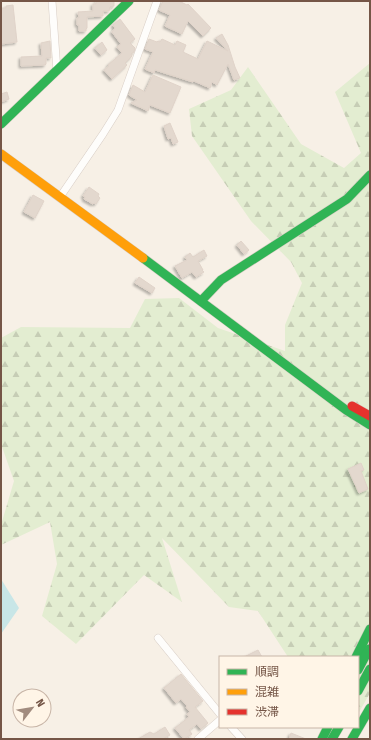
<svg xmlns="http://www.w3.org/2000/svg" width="371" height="740" viewBox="0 0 371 740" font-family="'Fira Sans Condensed','Noto Sans JP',sans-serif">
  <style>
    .forest { fill: url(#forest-firs) }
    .water { fill: #c8e6e7 }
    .building { fill: #e3d8ce; stroke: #e0d3c9; filter: url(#shadow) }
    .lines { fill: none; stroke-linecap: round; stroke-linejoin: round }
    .street-casing { stroke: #d8cdc5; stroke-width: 8 }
    .fast-casing { stroke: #d7ccc3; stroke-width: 10 }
    .slow-casing { stroke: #d7ccc3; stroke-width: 10 }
    .jam-casing { stroke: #d7ccc3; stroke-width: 10 }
    .street { stroke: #fefdfb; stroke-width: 7 }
    .fast { stroke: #30b455; stroke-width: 9 }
    .slow { stroke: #ff9f0a; stroke-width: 9 }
    .jam { stroke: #e5322d; stroke-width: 9 }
  </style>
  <defs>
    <pattern id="forest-firs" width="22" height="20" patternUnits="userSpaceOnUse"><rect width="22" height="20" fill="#e3edd1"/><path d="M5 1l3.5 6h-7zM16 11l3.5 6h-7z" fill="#c6cdb5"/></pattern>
    <filter id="shadow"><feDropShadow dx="-2" dy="2" stdDeviation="1" flood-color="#0004"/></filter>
  </defs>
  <rect width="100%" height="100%" fill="#f7f0e6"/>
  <path class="forest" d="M 370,63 L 370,693 L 358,714 L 358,657 L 288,657 L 258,611 L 229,607 L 162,538 L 182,602 L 144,575 L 76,644 L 42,616 L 57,564 L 50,522 L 1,545 L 1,525 L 14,481 L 1,444 L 1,338 L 21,327 L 130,328 L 145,299 L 179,298 L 218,328 L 285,351 L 285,325 L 302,283 L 291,262 L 251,221 L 192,136 L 189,109 L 231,90 L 248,67 L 301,144 L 344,168 L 361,153 L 335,92 Z"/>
  <path class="water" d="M 1,579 L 19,608 L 1,634 Z"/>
  <g class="building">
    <path d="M 96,1 L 114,1 L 114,6 L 110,7 L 109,11 L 103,11 L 103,16 L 102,16 L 87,17 L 87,28 L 86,29 L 86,31 L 79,31 L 79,25 L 77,25 L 77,18 L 79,18 L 78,12 L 93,11 L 93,4 L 96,4 Z"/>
    <path d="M 163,1 L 179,1 L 187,5 L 188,4 L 211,28 L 203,36 L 188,21 L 182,34 L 165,26 L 170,15 L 159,10 Z"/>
    <path d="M 13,5 L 17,42 L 1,44 L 1,8 L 6,8 L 6,6 Z"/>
    <path d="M 120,19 L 135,39 L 130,43 L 135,48 L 134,52 L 131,54 L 132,56 L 125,63 L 127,65 L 112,79 L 104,70 L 109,66 L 108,65 L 122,53 L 117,47 L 121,44 L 112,32 L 115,28 L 113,25 Z"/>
    <path d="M 222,34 L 228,45 L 235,67 L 240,78 L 234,80 L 228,64 L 217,85 L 212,82 L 210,88 L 194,81 L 193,82 L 155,70 L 154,73 L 145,69 L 153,52 L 145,49 L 149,39 L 157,42 L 158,41 L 160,42 L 162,39 L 175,45 L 177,41 L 186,45 L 183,52 L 198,59 L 207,41 L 228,51 L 216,38 Z"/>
    <path d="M 50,41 L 51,58 L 46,58 L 46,64 L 45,65 L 21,66 L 21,57 L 42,56 L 41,43 Z"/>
    <path d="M 102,42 L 107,50 L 101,55 L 95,48 Z"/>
    <path d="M 153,75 L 181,87 L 170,113 L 150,105 L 148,111 L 131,103 L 137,100 L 129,95 L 133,85 L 145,92 Z"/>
    <path d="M 7,92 L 9,99 L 1,102 L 1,94 Z"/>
    <path d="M 170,123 L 178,142 L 173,144 L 171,138 L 168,139 L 164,126 Z"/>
    <path d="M 89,187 L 99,194 L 98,196 L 100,198 L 96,204 L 94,203 L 93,204 L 84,199 L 85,197 L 83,196 Z"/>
    <path d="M 33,195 L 44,201 L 35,218 L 24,212 Z"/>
    <path d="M 241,241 L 249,250 L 244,254 L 237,245 Z"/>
    <path d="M 204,250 L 207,256 L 198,261 L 203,270 L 202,270 L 204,272 L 196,277 L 192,272 L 182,278 L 175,266 L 187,260 L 185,257 L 190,253 L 193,257 Z"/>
    <path d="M 139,277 L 155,288 L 152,293 L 135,283 Z"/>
    <path d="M 361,463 L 364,470 L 361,471 L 368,489 L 359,493 L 348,469 Z"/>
    <path d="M 258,650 L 262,657 L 244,657 Z"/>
    <path d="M 181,674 L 203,701 L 195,707 L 208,723 L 201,729 L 197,724 L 189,730 L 192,734 L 184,739 L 175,728 L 189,717 L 187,714 L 190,712 L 186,707 L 187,706 L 181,699 L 176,703 L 164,688 Z"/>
    <path d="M 165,727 L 170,735 L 163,739 L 138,739 L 150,732 L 154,734 Z"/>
    <path d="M 291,733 L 306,739 L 289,739 Z"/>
  </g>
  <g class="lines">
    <defs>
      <g id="street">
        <path d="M 52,1 L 57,71"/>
        <path d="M 60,197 L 103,134 L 118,110 L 157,1"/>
        <path d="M 158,638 L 220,714"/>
        <path d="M 231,727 L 242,739"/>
        <path d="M 198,739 L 220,720"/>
      </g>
      <g id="fast">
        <path d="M 1,124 L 129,1"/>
        <path d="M 143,258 L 346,410 L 370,425"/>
        <path d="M 201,301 L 221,280 L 347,199 L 370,175"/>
        <path d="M 356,657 L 370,629"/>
        <path d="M 358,670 L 369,649"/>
        <path d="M 358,691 L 370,669"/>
        <path d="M 322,739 L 328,727"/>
        <path d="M 332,739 L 339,727"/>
        <path d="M 352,739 L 370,708"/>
      </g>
      <path id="slow" d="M 1,154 L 143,258"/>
      <path id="jam" d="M 352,406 L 370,416"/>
    </defs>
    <use href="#street" class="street-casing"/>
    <use href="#fast" class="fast-casing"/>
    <use href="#slow" class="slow-casing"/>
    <use href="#jam" class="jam-casing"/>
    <use href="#street" class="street"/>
    <use href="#fast" class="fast"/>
    <use href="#slow" class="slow"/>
    <use href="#jam" class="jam"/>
  </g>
  <rect width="371" height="740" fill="none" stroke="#755647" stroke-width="4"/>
  <rect x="219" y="656" width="140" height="72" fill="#fff5e7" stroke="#c8b5a7"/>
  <rect x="227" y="669" width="20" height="6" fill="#30b455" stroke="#c8b5a7"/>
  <text x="255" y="676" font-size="12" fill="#755647">順調</text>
  <rect x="227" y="689" width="20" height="6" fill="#ff9f0a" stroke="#c8b5a7"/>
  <text x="255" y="696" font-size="12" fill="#755647">混雑</text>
  <rect x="227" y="709" width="20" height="6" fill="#e5322d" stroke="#c8b5a7"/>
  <text x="255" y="716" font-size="12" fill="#755647">渋滞</text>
  <g transform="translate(32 708) rotate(59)"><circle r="19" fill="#fff5e7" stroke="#c8b5a7"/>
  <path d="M0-3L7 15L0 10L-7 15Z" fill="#a28c7f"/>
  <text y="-6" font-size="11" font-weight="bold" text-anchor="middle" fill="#755647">N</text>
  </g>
</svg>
